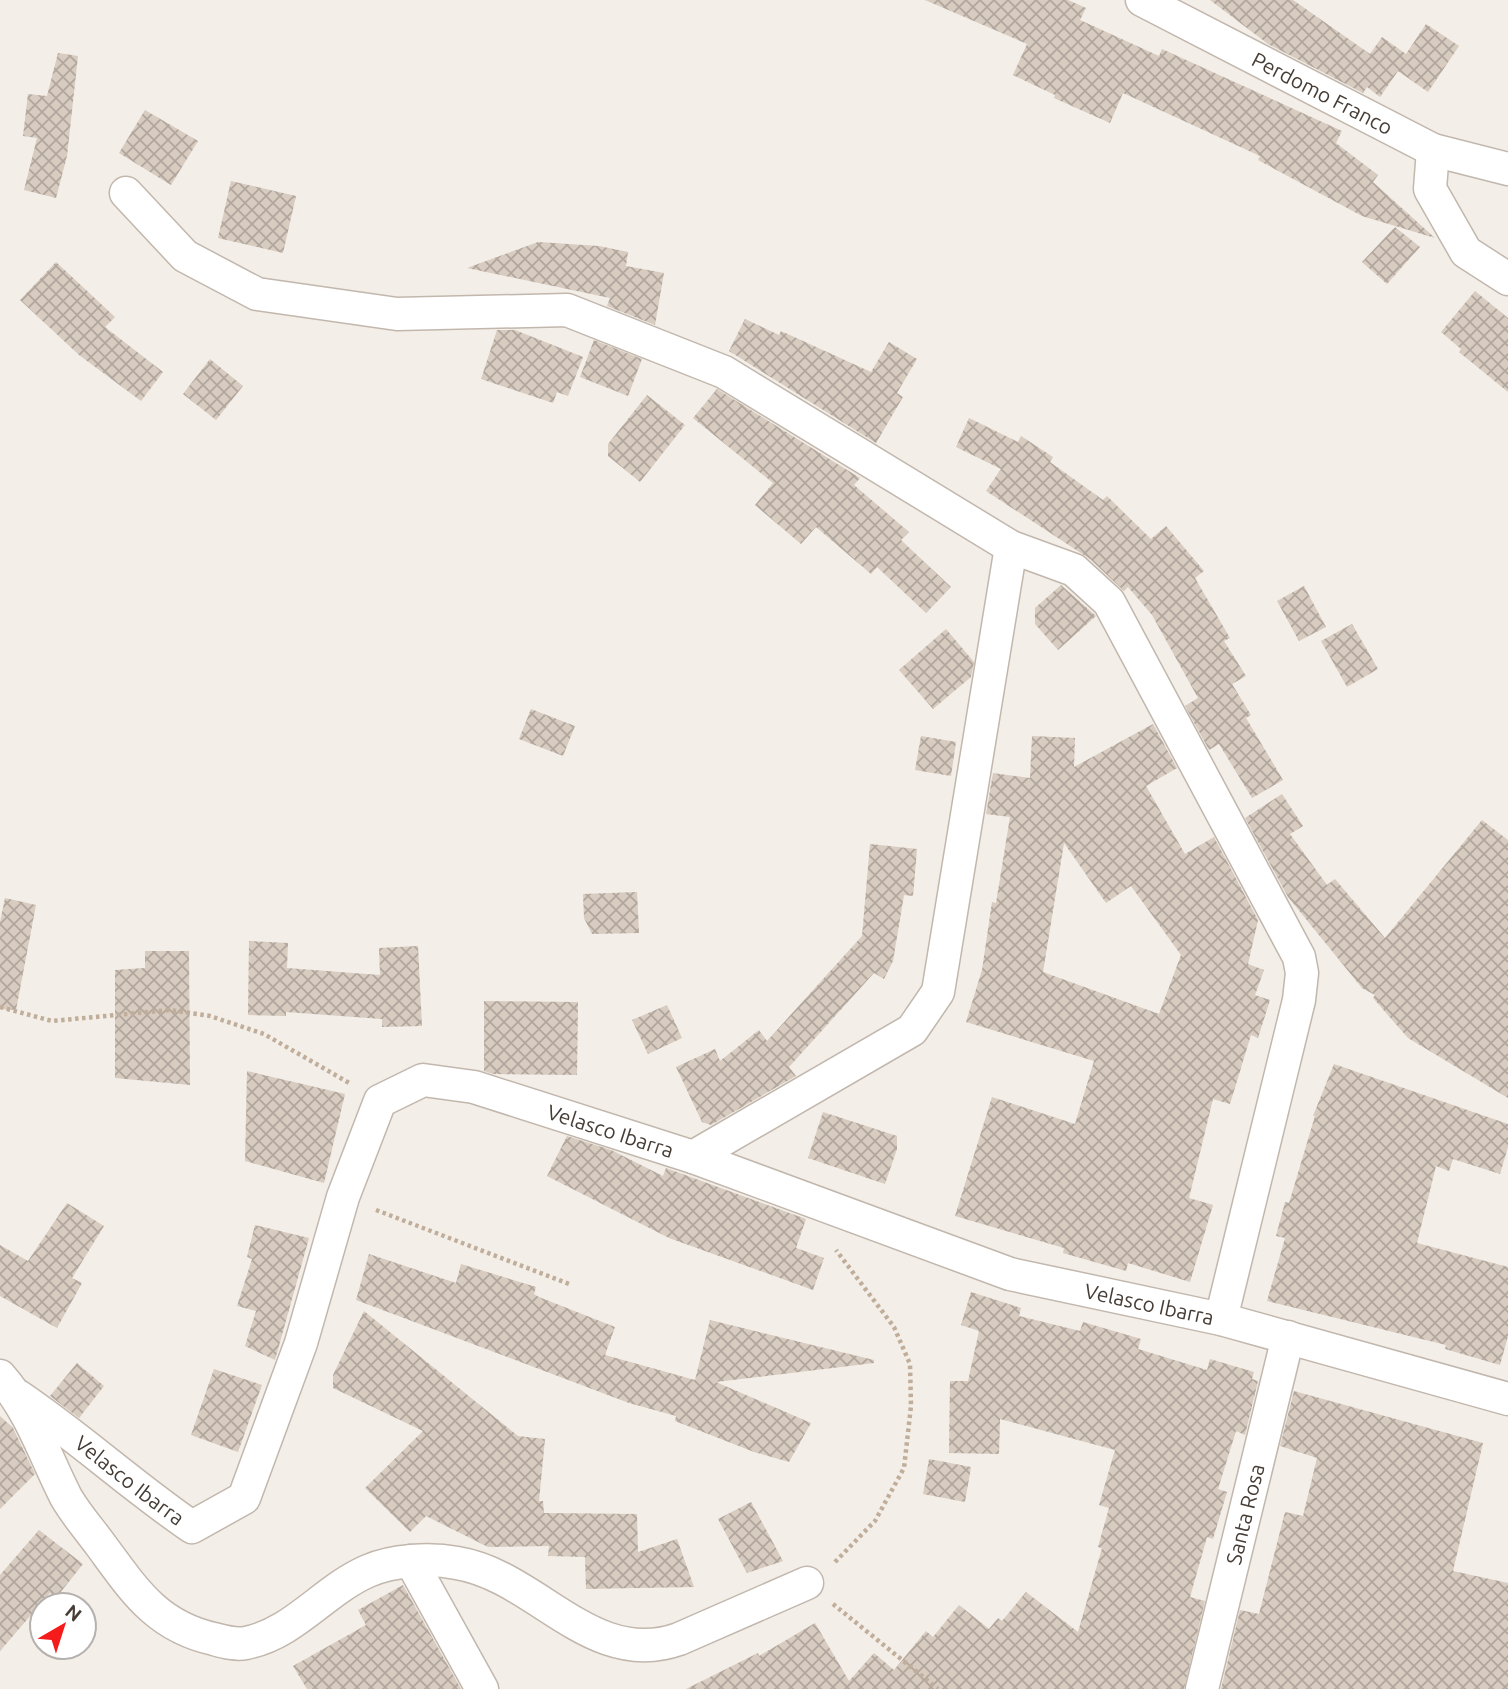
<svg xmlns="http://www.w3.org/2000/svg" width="1508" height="1689" viewBox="0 0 1508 1689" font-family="Ubuntu,sans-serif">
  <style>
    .building { fill: url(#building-cross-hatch); fill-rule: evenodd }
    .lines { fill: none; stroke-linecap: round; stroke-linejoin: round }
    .street-casing { stroke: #c2b7ad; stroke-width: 35 }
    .path { stroke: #c0ae9b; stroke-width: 4.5; stroke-dasharray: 3.5 3.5; stroke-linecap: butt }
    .street { stroke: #fff; stroke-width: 32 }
    .labels { text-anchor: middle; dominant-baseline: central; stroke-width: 6; stroke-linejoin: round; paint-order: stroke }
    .street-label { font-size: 21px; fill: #463d36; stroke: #fff }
  </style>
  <defs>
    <pattern id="building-cross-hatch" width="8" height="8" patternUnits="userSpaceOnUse" patternTransform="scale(1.75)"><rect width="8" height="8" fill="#d8cbc0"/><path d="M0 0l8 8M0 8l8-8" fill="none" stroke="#b1a69d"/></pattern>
  </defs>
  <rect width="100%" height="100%" fill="#f3eee7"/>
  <g class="building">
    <path d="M 925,0 L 1068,0 L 1086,8 L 1080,20 L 1159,56 L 1162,49 L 1342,131 L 1336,143 L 1378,175 L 1373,182 L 1435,238 L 1362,216 L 1258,160 L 1260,156 L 1123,93 L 1110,123 L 1054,98 L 1055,95 L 1013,75 L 1027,44 Z"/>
    <path d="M 1210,0 L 1293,0 L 1370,54 L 1382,37 L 1406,54 L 1426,24 L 1459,46 L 1428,92 L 1398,71 L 1380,97 L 1367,87 L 1363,93 L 1268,44 Z"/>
    <path d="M 58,53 L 78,56 L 67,156 L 56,198 L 24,190 L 37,138 L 23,136 L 28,94 L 47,96 Z"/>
    <path d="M 145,110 L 198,141 L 171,185 L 119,153 Z"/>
    <path d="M 231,181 L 296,196 L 283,253 L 218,238 Z"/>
    <path d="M 1395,227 L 1420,247 L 1387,284 L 1362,262 Z"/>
    <path d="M 538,242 L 599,246 L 628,252 L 626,266 L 664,273 L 655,325 L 607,306 L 610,298 L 467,268 Z"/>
    <path d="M 56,262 L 115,317 L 105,327 L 163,372 L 141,401 L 79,355 L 20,300 Z"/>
    <path d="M 1475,291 L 1508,318 L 1508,392 L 1459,352 L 1461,349 L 1441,332 Z"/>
    <path d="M 745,319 L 779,335 L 781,331 L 871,372 L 889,342 L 917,359 L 897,393 L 903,397 L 876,443 L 729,351 Z"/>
    <path d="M 497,330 L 515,330 L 583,357 L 568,396 L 557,392 L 553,403 L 481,379 Z"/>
    <path d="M 594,340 L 642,359 L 628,396 L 580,377 Z"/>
    <path d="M 210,359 L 243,386 L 216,420 L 183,394 Z"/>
    <path d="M 717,389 L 860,478 L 854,485 L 909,532 L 901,540 L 951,587 L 926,613 L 877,567 L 871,574 L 816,527 L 801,544 L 755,505 L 773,483 L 693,418 Z"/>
    <path d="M 647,395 L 685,425 L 640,482 L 608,456 L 608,444 Z"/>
    <path d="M 969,418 L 1018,442 L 1021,436 L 1053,457 L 1050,462 L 1103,500 L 1107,496 L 1151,539 L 1166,526 L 1204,571 L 1195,578 L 1230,638 L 1224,641 L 1246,676 L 1232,684 L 1251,715 L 1246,718 L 1283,780 L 1252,798 L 1219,744 L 1209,750 L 1185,706 L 1198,698 L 1152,615 L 1128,587 L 1124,591 L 1090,559 L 986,491 L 1001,469 L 956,447 Z"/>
    <path d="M 1061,585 L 1096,616 L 1058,650 L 1035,624 L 1035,608 Z"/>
    <path d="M 1304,586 L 1326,627 L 1299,641 L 1277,601 Z"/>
    <path d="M 1352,624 L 1378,669 L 1347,687 L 1321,641 Z"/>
    <path d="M 946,629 L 974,662 L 971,677 L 933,709 L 899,670 Z"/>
    <path d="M 531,709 L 575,726 L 563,756 L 519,739 Z"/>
    <path d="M 1153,724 L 1177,768 L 1146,786 L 1185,854 L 1214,837 L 1258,920 L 1248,964 L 1264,970 L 1255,995 L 1270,1000 L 1258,1038 L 1251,1035 L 1230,1104 L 1213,1099 L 1189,1198 L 1213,1205 L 1190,1282 L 1128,1263 L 1126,1271 L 1063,1253 L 1064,1248 L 955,1216 L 992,1097 L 1075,1124 L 1094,1061 L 966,1022 L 982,970 L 992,902 L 996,903 L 1010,817 L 986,814 L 993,773 L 1030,778 L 1032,736 L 1075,738 L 1074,767 ZM 1064,843 L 1106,903 L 1131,886 L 1181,955 L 1159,1014 L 1043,972 Z"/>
    <path d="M 921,736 L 956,742 L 951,776 L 915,770 Z"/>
    <path d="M 1282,794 L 1303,826 L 1290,834 L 1327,885 L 1335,879 L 1385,938 L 1482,820 L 1508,840 L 1508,1098 L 1408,1038 L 1373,998 L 1375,995 L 1362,988 L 1288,897 L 1245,818 Z"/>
    <path d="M 870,844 L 917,849 L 913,896 L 904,895 L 893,961 L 884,979 L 874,973 L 789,1067 L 796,1076 L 711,1125 L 702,1122 L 676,1067 L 715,1049 L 720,1061 L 759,1030 L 767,1041 L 862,936 Z"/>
    <path d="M 637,892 L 639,933 L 592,934 L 584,918 L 583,894 Z"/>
    <path d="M 5,898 L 36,905 L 16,1010 L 0,1009 L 0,922 Z"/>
    <path d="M 249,941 L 288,943 L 287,968 L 380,975 L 379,948 L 418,946 L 422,1026 L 382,1027 L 382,1019 L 286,1012 L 286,1016 L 248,1015 Z"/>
    <path d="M 145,951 L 189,951 L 190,1085 L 115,1078 L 115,970 L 145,968 Z"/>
    <path d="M 484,1001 L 578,1002 L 577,1075 L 493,1074 L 484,1071 Z"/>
    <path d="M 667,1005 L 682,1038 L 648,1054 L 632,1020 Z"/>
    <path d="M 1334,1064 L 1508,1124 L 1508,1147 L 1500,1174 L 1453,1159 L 1449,1171 L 1436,1166 L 1417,1243 L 1508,1267 L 1508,1336 L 1500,1365 L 1445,1349 L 1446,1345 L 1267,1301 L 1285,1238 L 1276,1236 L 1285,1202 L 1289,1203 L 1315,1116 L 1313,1116 Z"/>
    <path d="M 247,1071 L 345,1094 L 324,1183 L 245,1161 Z"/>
    <path d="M 823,1112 L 897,1136 L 897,1149 L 885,1184 L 808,1158 Z"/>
    <path d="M 567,1136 L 611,1150 L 663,1176 L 666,1168 L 806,1219 L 796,1248 L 824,1258 L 813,1290 L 669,1238 L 547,1176 Z"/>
    <path d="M 67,1203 L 104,1226 L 72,1278 L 82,1283 L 57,1328 L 0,1296 L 0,1245 L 28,1261 Z"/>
    <path d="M 255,1225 L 309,1238 L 275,1360 L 245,1346 L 256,1311 L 237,1306 L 252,1259 L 247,1257 Z"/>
    <path d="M 369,1254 L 456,1283 L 461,1264 L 536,1287 L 534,1294 L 539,1297 L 615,1327 L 605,1355 L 695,1380 L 710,1320 L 874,1360 L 874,1363 L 716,1382 L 811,1423 L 789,1462 L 754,1452 L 675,1421 L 676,1416 L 629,1403 L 356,1300 Z"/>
    <path d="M 971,1292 L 1021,1308 L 1019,1316 L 1080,1331 L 1083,1322 L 1141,1339 L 1138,1349 L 1207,1370 L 1210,1359 L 1254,1372 L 1252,1379 L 1258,1381 L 1245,1435 L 1236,1431 L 1218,1489 L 1227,1492 L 1213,1539 L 1207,1537 L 1190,1597 L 1205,1601 L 1184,1689 L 686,1689 L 758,1653 L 759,1656 L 815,1623 L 849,1681 L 874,1653 L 894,1670 L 926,1631 L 933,1637 L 959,1605 L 989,1629 L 998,1618 L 1002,1621 L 1026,1592 L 1078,1632 L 1102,1548 L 1098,1547 L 1109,1508 L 1099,1505 L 1115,1450 L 1000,1419 L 999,1454 L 949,1453 L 950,1381 L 968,1381 L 979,1331 L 961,1325 Z"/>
    <path d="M 364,1311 L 518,1436 L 545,1439 L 539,1501 L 543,1501 L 544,1513 L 637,1514 L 638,1552 L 677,1539 L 694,1587 L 586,1589 L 585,1557 L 548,1556 L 549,1546 L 488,1547 L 426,1516 L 410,1532 L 365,1488 L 423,1431 L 333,1388 L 333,1375 Z"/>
    <path d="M 77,1363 L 104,1386 L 79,1418 L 50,1396 Z"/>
    <path d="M 214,1369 L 262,1385 L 238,1452 L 191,1435 Z"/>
    <path d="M 1294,1391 L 1483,1443 L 1453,1571 L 1508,1583 L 1508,1689 L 1221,1689 L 1240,1610 L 1259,1614 L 1285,1512 L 1303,1516 L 1317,1458 L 1280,1446 Z"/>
    <path d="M 0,1416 L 13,1428 L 35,1474 L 0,1509 Z"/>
    <path d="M 929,1459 L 971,1467 L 965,1502 L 923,1494 Z"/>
    <path d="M 751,1502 L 783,1561 L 747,1573 L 718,1519 Z"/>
    <path d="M 39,1530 L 83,1564 L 56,1598 L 50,1593 L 0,1651 L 0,1575 Z"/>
    <path d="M 403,1585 L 461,1689 L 307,1689 L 293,1666 L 366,1625 L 358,1610 Z"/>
  </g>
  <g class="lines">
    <defs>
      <g id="street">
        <path id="s1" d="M 1142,0 L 1433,150 L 1508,169"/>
        <path d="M 1433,150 L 1430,189 L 1466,252 L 1508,279"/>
        <path d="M 126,193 L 185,256 L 257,294 L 397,314 L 567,310 L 724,372 L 1011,547 L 1074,570 L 1109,602 L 1299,957 L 1302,973 L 1299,1000 L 1221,1319"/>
        <path d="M 693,1157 L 912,1030 L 938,992 L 1011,547"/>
        <path d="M 0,1376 C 31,1411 45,1456 66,1497 C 75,1513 89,1529 100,1544 C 134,1590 156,1626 214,1639 C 225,1642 235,1645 246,1643 C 295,1633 324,1590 368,1571 C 393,1560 430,1558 457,1563 C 537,1576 592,1670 679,1639 L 807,1583"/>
        <path id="s2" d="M 18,1396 C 79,1437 132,1486 192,1527 L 244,1498 L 301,1343 L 343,1197 L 380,1101 L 423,1080 L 474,1087 L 693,1157 L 1010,1274 L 1221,1319 L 1508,1399"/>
        <path d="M 411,1561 L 482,1689"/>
        <path id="s3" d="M 1202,1689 L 1288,1337"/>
      </g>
    </defs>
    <use href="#street" class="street-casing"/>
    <g class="path">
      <path d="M 0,1007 L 52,1021 L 170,1010 L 210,1016 L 264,1034 L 351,1084"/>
      <path d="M 376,1210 L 572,1285"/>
      <path d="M 835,1562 L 875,1521 L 904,1468 L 911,1406 L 910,1364 L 894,1327 L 836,1250"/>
      <path d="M 833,1604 L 938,1689"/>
    </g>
    <use href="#street" class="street"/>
  </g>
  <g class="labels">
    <g class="street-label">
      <text stroke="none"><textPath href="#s1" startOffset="203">Perdomo Franco</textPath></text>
      <text stroke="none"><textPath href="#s2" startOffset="940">Velasco Ibarra</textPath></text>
      <text stroke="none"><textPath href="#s2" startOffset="1507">Velasco Ibarra</textPath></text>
      <text stroke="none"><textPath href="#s2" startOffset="140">Velasco Ibarra</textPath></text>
      <text stroke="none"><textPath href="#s3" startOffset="180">Santa Rosa</textPath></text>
    </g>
  </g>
  <g transform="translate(63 1626) rotate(39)"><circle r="33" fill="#ffffff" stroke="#b5b1af" stroke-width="2"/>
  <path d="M0-5L12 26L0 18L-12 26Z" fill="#f61b1b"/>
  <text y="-10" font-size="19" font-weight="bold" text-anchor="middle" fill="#463d36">N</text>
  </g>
</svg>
